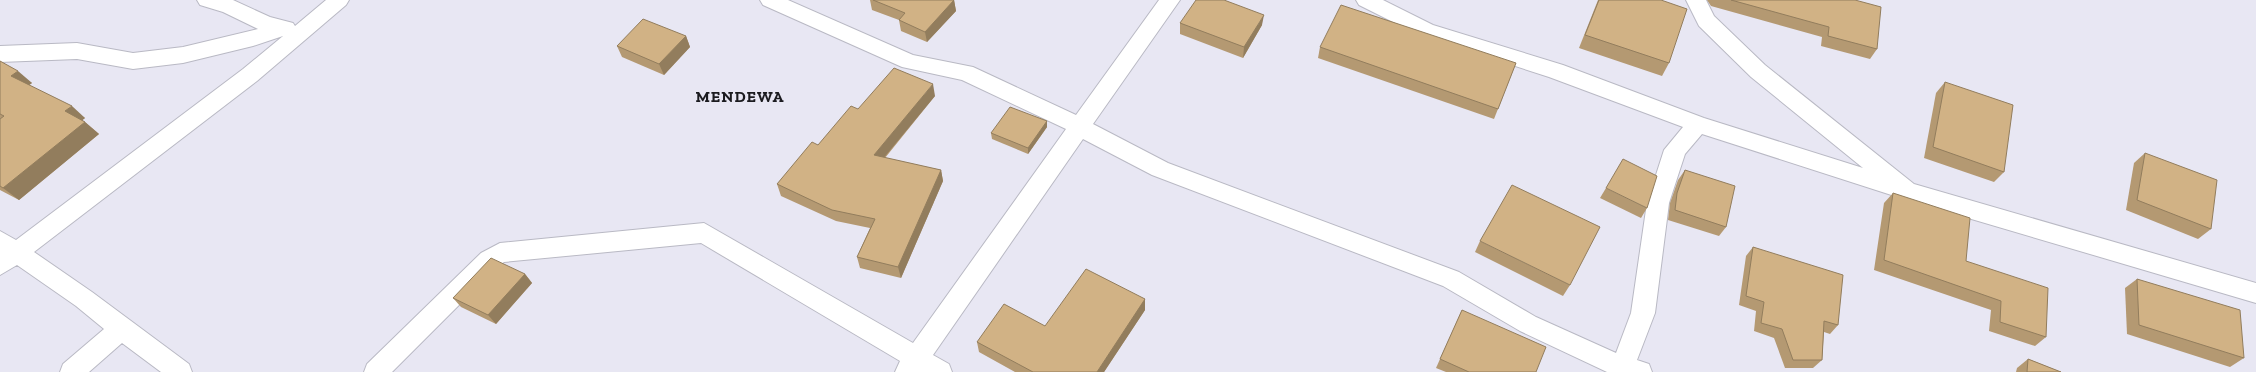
<svg xmlns="http://www.w3.org/2000/svg" width="2256" height="372" viewBox="0 0 2256 372" font-family="'Zilla Slab',serif">
  <style>
    .lines { fill: none; stroke-linecap: round; stroke-linejoin: round }
    .minor-casing { stroke: #b9b9c4; stroke-width: 2 }
    .minor { fill: #fff; fill-rule: evenodd }
    .wall { fill: #b49972 }
    .shaded-wall { fill: #927d5d }
    .building { fill: #d1b285; stroke: #927d5d }
    .labels { text-anchor: middle; dominant-baseline: central; stroke-width: 4; stroke-linejoin: round; paint-order: stroke }
    .district-label { font-size: 16px; font-weight: bold; letter-spacing: 1px; fill: #1b1b1f; stroke: #e8e7f3 }
  </style>
  <rect width="100%" height="100%" fill="#e8e7f3"/>
  <g class="lines">
    <defs>
      <g id="minor">
        <path d="M 197,0 L 233,0 L 270,17 L 293,23 L 295,26 L 326,0 L 349,0 L 346,5 L 257,81 L 34,252 L 92,292 L 189,364 L 192,372 L 161,372 L 122,343 L 89,372 L 60,372 L 63,364 L 104,329 L 76,306 L 17,265 L 0,275 L 0,231 L 16,240 L 243,69 L 283,36 L 253,46 L 183,63 L 133,69 L 77,59 L 0,62 L 0,46 L 77,43 L 133,53 L 183,47 L 258,29 L 223,12 L 200,5 Z"/>
        <path d="M 760,0 L 788,0 L 913,55 L 973,67 L 1076,115 L 1159,0 L 1180,0 L 1093,124 L 1168,163 L 1459,272 L 1536,317 L 1616,353 L 1631,313 L 1647,203 L 1664,150 L 1683,127 L 1549,77 L 1419,35 L 1359,5 L 1356,0 L 1383,0 L 1433,25 L 1563,65 L 1704,118 L 1863,168 L 1751,77 L 1699,26 L 1686,0 L 1706,0 L 1714,16 L 1765,65 L 1914,184 L 2256,283 L 2256,303 L 1907,200 L 1702,134 L 1685,154 L 1669,203 L 1655,313 L 1637,360 L 1649,364 L 1652,372 L 1607,372 L 1520,331 L 1443,286 L 1152,175 L 1083,139 L 933,355 L 949,364 L 952,372 L 895,372 L 900,361 L 701,243 L 504,262 L 497,267 L 392,372 L 364,372 L 367,364 L 481,253 L 500,243 L 704,223 L 913,343 L 1066,129 L 962,80 L 902,67 L 763,5 Z"/>
      </g>
    </defs>
    <use href="#minor" class="minor-casing"/>
    <use href="#minor" class="minor"/>
  </g>
  <g class="wall">
    <path d="M 870,0 L 954,0 L 956,11 L 927,42 L 901,31 L 899,20 L 872,10 Z"/>
    <path d="M 1598,0 L 1661,0 L 1669,63 L 1662,76 L 1579,48 Z"/>
    <path d="M 1707,0 L 1855,0 L 1877,49 L 1870,59 L 1821,46 L 1822,37 L 1711,6 Z"/>
    <path d="M 1180,23 L 1262,25 L 1243,58 L 1180,34 Z"/>
    <path d="M 686,36 L 690,47 L 664,75 L 622,57 L 617,46 Z"/>
    <path d="M 1320,47 L 1516,63 L 1494,119 L 1318,58 Z"/>
    <path d="M 0,61 L 32,83 L 29,85 L 85,118 L 82,120 L 85,122 L 99,134 L 19,200 L 0,190 L 0,119 L 1,118 L 0,118 Z"/>
    <path d="M 1945,82 L 2004,172 L 1994,182 L 1924,158 L 1936,93 Z"/>
    <path d="M 935,96 L 885,158 L 941,170 L 943,181 L 901,278 L 860,268 L 857,257 L 870,228 L 836,221 L 781,196 L 777,184 L 818,145 L 858,109 Z"/>
    <path d="M 1047,121 L 1047,127 L 1028,154 L 992,139 L 991,133 Z"/>
    <path d="M 2145,153 L 2211,229 L 2198,239 L 2126,210 L 2134,163 Z"/>
    <path d="M 1685,170 L 1726,227 L 1719,236 L 1668,220 L 1670,203 L 1678,180 Z"/>
    <path d="M 1606,188 L 1647,208 L 1641,218 L 1600,198 Z"/>
    <path d="M 1893,193 L 1966,261 L 2046,337 L 2035,346 L 1989,331 L 1991,310 L 1874,270 L 1884,203 Z"/>
    <path d="M 1480,241 L 1570,285 L 1563,296 L 1475,252 Z"/>
    <path d="M 1753,247 L 1838,325 L 1830,334 L 1824,332 L 1822,360 L 1813,368 L 1785,368 L 1774,338 L 1754,331 L 1756,311 L 1739,305 L 1746,256 Z"/>
    <path d="M 525,274 L 532,283 L 496,324 L 461,307 L 453,298 Z"/>
    <path d="M 2137,279 L 2244,358 L 2230,367 L 2127,334 L 2125,288 Z"/>
    <path d="M 1145,299 L 1145,310 L 1104,372 L 1015,372 L 979,352 L 977,342 L 1045,326 Z"/>
    <path d="M 1462,310 L 1536,372 L 1446,372 L 1436,368 Z"/>
    <path d="M 2028,359 L 2061,372 L 2016,372 L 2017,368 Z"/>
  </g>
  <g class="shaded-wall">
    <path d="M 954,0 L 956,11 L 927,42 L 925,32 Z"/>
    <path d="M 1264,15 L 1262,25 L 1243,58 L 1244,47 Z"/>
    <path d="M 686,36 L 690,47 L 664,75 L 659,64 Z"/>
    <path d="M 18,71 L 32,83 L 25,88 L 11,76 Z"/>
    <path d="M 933,84 L 935,96 L 877,166 L 874,155 Z"/>
    <path d="M 72,106 L 85,118 L 79,123 L 65,111 Z"/>
    <path d="M 1047,121 L 1047,127 L 1028,154 L 1028,148 Z"/>
    <path d="M 85,122 L 99,134 L 19,200 L 3,188 Z"/>
    <path d="M 941,170 L 943,181 L 901,278 L 898,267 Z"/>
    <path d="M 525,274 L 532,283 L 496,324 L 488,315 Z"/>
    <path d="M 1145,299 L 1145,310 L 1104,372 L 1097,372 Z"/>
  </g>
  <g class="building">
    <path d="M 873,0 L 954,0 L 925,32 L 899,20 L 905,13 Z"/>
    <path d="M 1196,0 L 1224,0 L 1264,15 L 1244,47 L 1180,23 Z"/>
    <path d="M 1599,0 L 1661,0 L 1687,9 L 1669,63 L 1585,35 Z"/>
    <path d="M 1731,0 L 1855,0 L 1881,7 L 1877,49 L 1828,36 L 1829,27 Z"/>
    <path d="M 1341,5 L 1516,63 L 1498,109 L 1320,47 Z"/>
    <path d="M 643,19 L 686,36 L 659,64 L 617,46 Z"/>
    <path d="M 0,61 L 18,71 L 11,76 L 72,106 L 65,111 L 85,122 L 3,188 L 0,186 L 0,119 L 4,116 L 0,114 Z"/>
    <path d="M 894,68 L 933,84 L 874,155 L 941,170 L 898,267 L 857,257 L 875,219 L 832,210 L 777,184 L 812,142 L 818,145 L 851,106 L 858,109 Z"/>
    <path d="M 1945,82 L 2013,105 L 2004,172 L 1933,147 Z"/>
    <path d="M 1010,107 L 1047,121 L 1028,148 L 991,133 Z"/>
    <path d="M 2145,153 L 2217,180 L 2211,229 L 2137,200 Z"/>
    <path d="M 1623,159 L 1657,176 L 1647,208 L 1606,188 Z"/>
    <path d="M 1685,170 L 1735,186 L 1726,227 L 1675,210 L 1677,193 Z"/>
    <path d="M 1512,185 L 1600,227 L 1570,285 L 1480,241 Z"/>
    <path d="M 1893,193 L 1970,218 L 1966,261 L 2048,288 L 2046,337 L 2000,322 L 2001,301 L 1884,260 Z"/>
    <path d="M 1753,247 L 1843,275 L 1838,325 L 1824,321 L 1822,360 L 1793,360 L 1782,329 L 1761,323 L 1764,302 L 1746,296 Z"/>
    <path d="M 491,258 L 525,274 L 488,315 L 453,298 Z"/>
    <path d="M 1086,269 L 1145,299 L 1097,372 L 1033,372 L 977,342 L 1004,304 L 1045,326 Z"/>
    <path d="M 2137,279 L 2240,310 L 2244,358 L 2139,325 Z"/>
    <path d="M 1462,310 L 1546,347 L 1536,372 L 1469,372 L 1440,359 Z"/>
    <path d="M 2028,359 L 2061,372 L 2027,372 Z"/>
  </g>
  <g class="labels">
    <g class="district-label">
      <text x="740" y="96">MENDEWA</text>
    </g>
  </g>
</svg>
